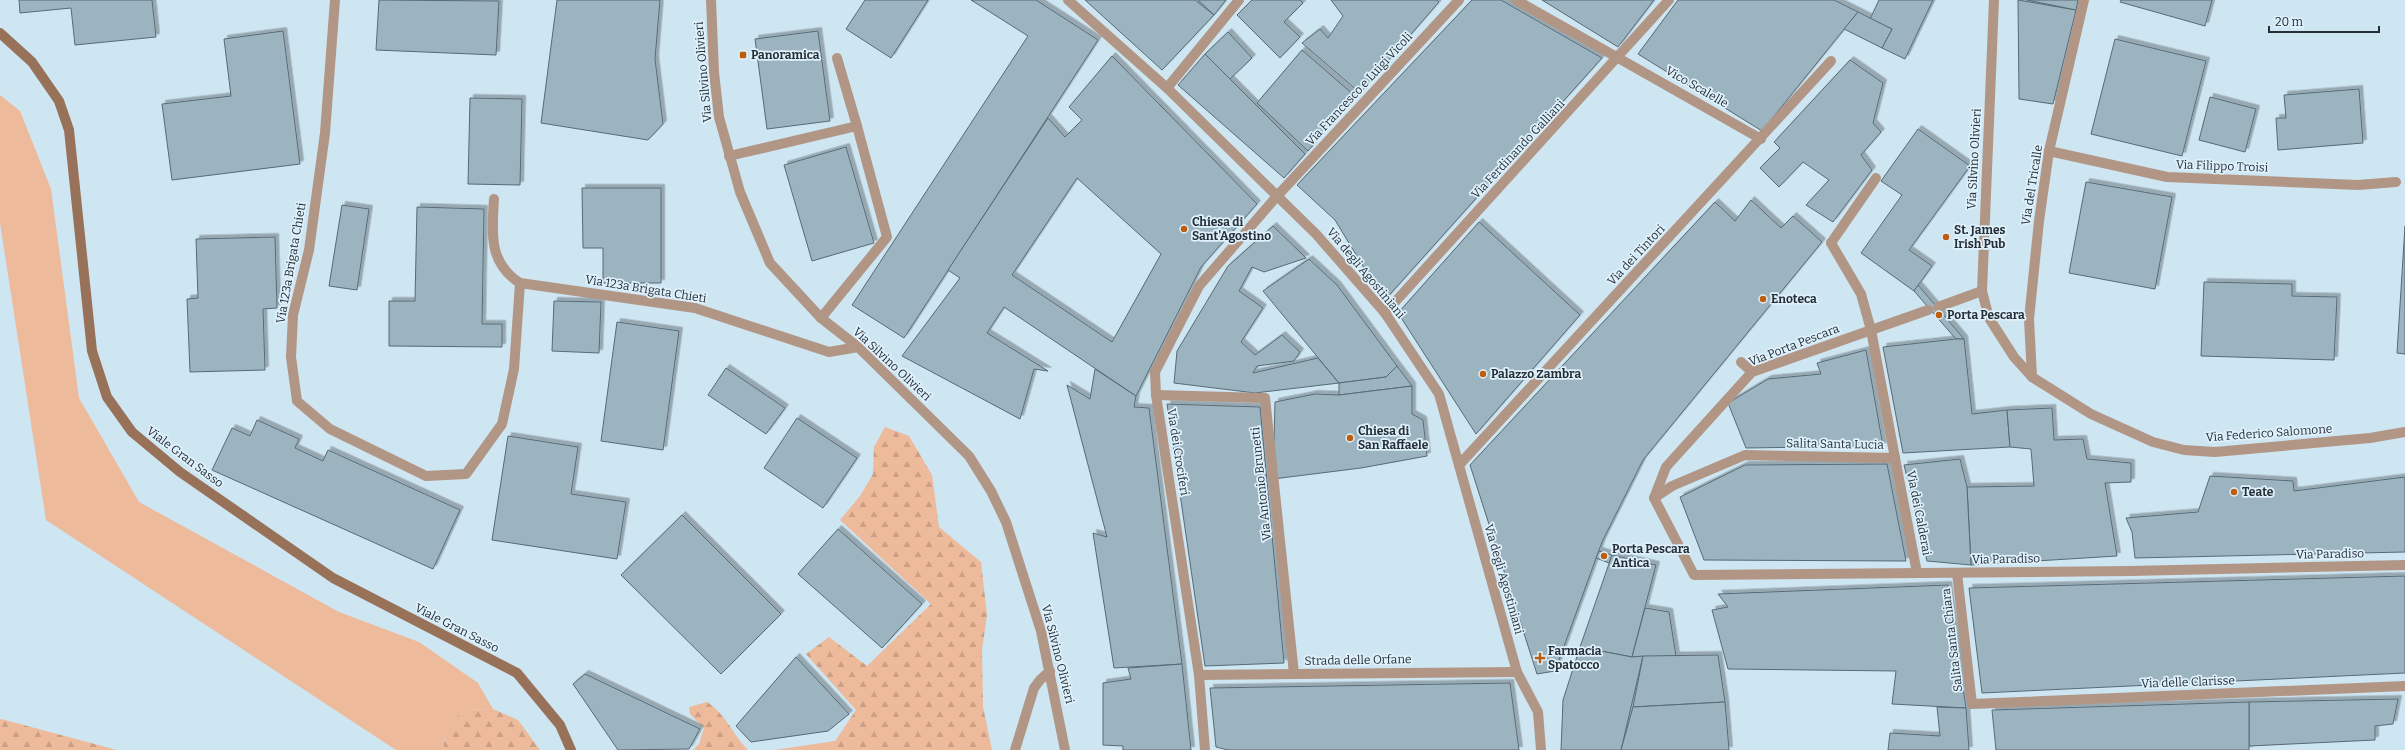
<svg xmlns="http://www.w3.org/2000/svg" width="2405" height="750" viewBox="0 0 2405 750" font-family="Bitter,serif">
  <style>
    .green { fill: #edba9b }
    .forest { fill: url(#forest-firs) }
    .building { fill: #9cb3c0; stroke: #566b77; fill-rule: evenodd; filter: url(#shadow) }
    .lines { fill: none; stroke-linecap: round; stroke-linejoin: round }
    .service { stroke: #b19685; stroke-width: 10 }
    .pedestrian { stroke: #b19685; stroke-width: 10 }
    .minor { stroke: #b19685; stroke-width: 10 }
    .tertiary { stroke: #b19685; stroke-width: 10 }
    .secondary { stroke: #987159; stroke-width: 10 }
    .poi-dot { fill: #bb5e0f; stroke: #dff1fc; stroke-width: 1.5 }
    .labels { text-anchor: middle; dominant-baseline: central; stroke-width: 3.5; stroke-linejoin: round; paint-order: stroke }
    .poi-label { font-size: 12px; font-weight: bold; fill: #262f35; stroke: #dff1fc; text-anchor: start }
    .street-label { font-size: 12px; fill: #262f35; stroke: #dff1fc }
  </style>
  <defs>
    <pattern id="forest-firs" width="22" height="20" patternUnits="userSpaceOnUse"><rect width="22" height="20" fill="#edba9b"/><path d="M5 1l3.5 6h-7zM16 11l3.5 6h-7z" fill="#cba086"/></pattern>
    <filter id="shadow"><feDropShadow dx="3.5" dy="-3.5" stdDeviation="0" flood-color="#0004"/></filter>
  </defs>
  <rect width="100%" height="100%" fill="#cee5f2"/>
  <g class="green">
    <path d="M 0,95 L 20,111 L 51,189 L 79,398 L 139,502 L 339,612 L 419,642 L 478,683 L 493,709 L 464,710 L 446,728 L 443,750 L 396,750 L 46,520 L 0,223 Z"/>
    <path d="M 835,741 L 829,750 L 774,750 Z"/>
  </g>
  <g class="forest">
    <path d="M 885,427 L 909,436 L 932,475 L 939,527 L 981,562 L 987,615 L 982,650 L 983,707 L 992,750 L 829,750 L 856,710 L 806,654 L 829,637 L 867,666 L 931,604 L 840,520 L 860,496 L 873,474 L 874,447 Z"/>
    <path d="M 707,702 C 725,713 733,735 748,750 L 693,750 L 699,744 L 704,728 L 690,714 L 689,707 Z"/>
    <path d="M 493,709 L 518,720 L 540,750 L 443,750 L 446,728 L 464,710 Z"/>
    <path d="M 0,719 L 5,720 L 117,750 L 0,750 Z"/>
  </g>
  <g class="building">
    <path d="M 19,0 L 152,0 L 156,37 L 75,45 L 71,8 L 20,13 Z"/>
    <path d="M 379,0 L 499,1 L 496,55 L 376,50 Z"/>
    <path d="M 557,0 L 660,0 L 655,59 L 663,124 L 648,140 L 541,123 Z"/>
    <path d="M 865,0 L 928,0 L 891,58 L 846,29 Z"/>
    <path d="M 971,0 L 1036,0 L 1098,40 L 904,338 L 852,305 L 1028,36 Z"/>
    <path d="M 1085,0 L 1195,0 L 1214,15 L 1162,70 Z"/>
    <path d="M 1198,0 L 1226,0 L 1214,15 Z"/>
    <path d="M 1252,0 L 1300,0 L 1303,3 L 1284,22 L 1300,37 L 1280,58 L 1237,15 Z"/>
    <path d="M 1331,0 L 1437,0 L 1439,2 L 1360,93 L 1302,43 L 1320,29 L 1328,38 L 1343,16 Z"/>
    <path d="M 1472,0 L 1501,0 L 1602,58 L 1384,301 L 1335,220 L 1297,185 Z"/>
    <path d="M 1542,0 L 1654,0 L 1618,47 Z"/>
    <path d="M 1678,0 L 1834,0 L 1858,12 L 1762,131 L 1638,54 Z"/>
    <path d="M 1879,0 L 1933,0 L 1905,59 L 1882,48 L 1892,29 L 1870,19 Z"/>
    <path d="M 2018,0 L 2076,10 L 2053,104 L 2019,99 Z"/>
    <path d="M 2027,0 L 2078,0 L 2076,10 Z"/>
    <path d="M 2121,0 L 2212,0 L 2205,26 L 2120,2 Z"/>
    <path d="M 1858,12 L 1892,29 L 1882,48 L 1844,29 Z"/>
    <path d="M 283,31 L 300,164 L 172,180 L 162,104 L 231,96 L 224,39 Z"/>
    <path d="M 818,31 L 830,121 L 767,129 L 755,39 Z"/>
    <path d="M 1228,32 L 1252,58 L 1229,80 L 1205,54 Z"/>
    <path d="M 2115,39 L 2206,61 L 2182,156 L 2091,134 Z"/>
    <path d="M 1302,50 L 1355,96 L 1308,151 L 1257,103 Z"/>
    <path d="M 1205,54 L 1305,154 L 1284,178 L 1178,85 Z"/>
    <path d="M 1112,56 L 1257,204 L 1201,267 L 1136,396 L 1004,307 L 987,333 L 1048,371 L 1034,369 L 1020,419 L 902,356 L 960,278 L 948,270 L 1048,118 L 1065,137 L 1082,120 L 1069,107 ZM 1077,178 L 1161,254 L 1112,342 L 1012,275 Z"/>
    <path d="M 1850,60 L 1883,83 L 1873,123 L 1881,132 L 1861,155 L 1872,170 L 1833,222 L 1806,205 L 1829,180 L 1803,162 L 1779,187 L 1760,168 L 1780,148 L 1774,142 Z"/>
    <path d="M 2359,89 L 2363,143 L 2278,150 L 2276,118 L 2286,118 L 2284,95 Z"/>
    <path d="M 2210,97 L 2256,109 L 2245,152 L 2199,140 Z"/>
    <path d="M 470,98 L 522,99 L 520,185 L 468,184 Z"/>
    <path d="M 1918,129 L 1970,166 L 1909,250 L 1932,266 L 1914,291 L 1861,253 L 1902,195 L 1881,181 Z"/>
    <path d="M 846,147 L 874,243 L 812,261 L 784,165 Z"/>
    <path d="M 2086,182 L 2172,197 L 2155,289 L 2069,273 Z"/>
    <path d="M 582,188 L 661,188 L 661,283 L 603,283 L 603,248 L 583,248 Z"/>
    <path d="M 1751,200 L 1781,228 L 1793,216 L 1822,242 L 1643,460 L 1602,542 L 1555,671 L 1537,674 L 1470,465 L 1715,202 L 1735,221 Z"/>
    <path d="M 342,205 L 369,209 L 357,290 L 329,286 Z"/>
    <path d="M 417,207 L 484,209 L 482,324 L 502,324 L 502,347 L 389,346 L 389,301 L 415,301 Z"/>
    <path d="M 1479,222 L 1580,315 L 1476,434 L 1398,313 Z"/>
    <path d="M 1273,226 L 1306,258 L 1264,272 L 1252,267 L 1239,291 L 1263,308 L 1241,342 L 1255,355 L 1282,335 L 1300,352 L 1294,361 L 1257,366 L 1253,373 L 1318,358 L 1339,383 L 1255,393 L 1174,383 L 1177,351 L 1228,266 Z"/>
    <path d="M 2405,226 L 2405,354 L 2397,353 Z"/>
    <path d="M 275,237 L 277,308 L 263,309 L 265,370 L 190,372 L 187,299 L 198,298 L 196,239 Z"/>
    <path d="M 1309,259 L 1337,285 L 1397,366 L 1386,377 L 1339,383 L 1263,291 Z"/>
    <path d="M 2204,282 L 2292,284 L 2292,296 L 2337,297 L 2334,360 L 2201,356 Z"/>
    <path d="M 1918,285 L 1964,339 L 1956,339 L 1914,291 Z"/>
    <path d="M 554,301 L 601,302 L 599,353 L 552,351 Z"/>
    <path d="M 617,322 L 679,331 L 663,450 L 601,441 Z"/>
    <path d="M 1956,339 L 1964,339 L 1972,414 L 2007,410 L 2010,447 L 1903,453 L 1883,347 Z"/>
    <path d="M 1866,350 L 1883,446 L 1746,448 L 1728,403 L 1768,379 L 1821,374 L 1817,363 Z"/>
    <path d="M 1397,366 L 1412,386 L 1339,395 L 1339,383 L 1386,377 Z"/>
    <path d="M 726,368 L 785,408 L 766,434 L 708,395 Z"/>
    <path d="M 1095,369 L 1136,396 L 1134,407 L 1149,408 L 1182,664 L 1114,668 L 1093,533 L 1107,537 L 1067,385 L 1090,399 Z"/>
    <path d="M 1412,386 L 1412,414 L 1423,420 L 1427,456 L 1361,468 L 1273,479 L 1275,402 L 1315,394 L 1339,395 Z"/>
    <path d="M 1167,404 L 1260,407 L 1284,663 L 1205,666 Z"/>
    <path d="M 2052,408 L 2054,440 L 2083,439 L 2087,459 L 2131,463 L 2131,482 L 2105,483 L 2117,556 L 1971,565 L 1967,487 L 2034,486 L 2031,449 L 2010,447 L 2007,410 Z"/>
    <path d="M 797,418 L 857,458 L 823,508 L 764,468 Z"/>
    <path d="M 257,420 L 299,439 L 295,448 L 323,461 L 328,450 L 460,510 L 433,569 L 212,470 L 232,428 L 250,436 Z"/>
    <path d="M 508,436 L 578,447 L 571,494 L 626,502 L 617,559 L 492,540 Z"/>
    <path d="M 1960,459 L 1967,487 L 1971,565 L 1927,561 L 1904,465 Z"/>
    <path d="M 1887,464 L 1906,561 L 1704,560 L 1680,497 L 1745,465 Z"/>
    <path d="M 2210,476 L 2293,481 L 2294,491 L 2405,477 L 2405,552 L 2135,558 L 2132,532 L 2126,518 L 2198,512 Z"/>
    <path d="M 682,515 L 781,614 L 721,674 L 621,575 Z"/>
    <path d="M 838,529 L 922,604 L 882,648 L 798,574 Z"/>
    <path d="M 1599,551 L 1612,555 L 1609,563 L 1596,558 Z"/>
    <path d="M 1612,555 L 1656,565 L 1632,657 L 1580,647 Z"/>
    <path d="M 2405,576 L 2405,673 L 1982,693 L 1969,588 Z"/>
    <path d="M 1948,585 L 1966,708 L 1892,704 L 1896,671 L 1728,669 L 1712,610 L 1728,607 L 1718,594 Z"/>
    <path d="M 1645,608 L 1669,612 L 1676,656 L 1632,657 Z"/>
    <path d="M 1580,647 L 1632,657 L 1643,656 L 1621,750 L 1561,750 L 1563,700 Z"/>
    <path d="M 1718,655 L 1725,702 L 1633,707 L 1643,656 Z"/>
    <path d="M 796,657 L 849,714 L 828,731 L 751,742 L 736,726 Z"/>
    <path d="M 1182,664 L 1191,750 L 1123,750 L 1123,746 L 1103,745 L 1103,683 L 1131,679 L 1128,668 Z"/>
    <path d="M 585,674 L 700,729 L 689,749 L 618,750 L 573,684 Z"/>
    <path d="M 1510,683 L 1519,750 L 1228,750 L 1216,747 L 1210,688 Z"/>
    <path d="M 2398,699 L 2393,724 L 2375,726 L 2375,740 L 2249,746 L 2249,702 Z"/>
    <path d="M 1725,702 L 1729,750 L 1621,750 L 1633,707 Z"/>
    <path d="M 2249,702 L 2249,750 L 1996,750 L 1992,710 Z"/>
    <path d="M 1937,707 L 1966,708 L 1969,750 L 1888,750 L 1890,733 L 1940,736 Z"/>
  </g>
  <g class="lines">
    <path class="service" d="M 1516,0 L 1761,139"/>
    <g class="pedestrian">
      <path d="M 1831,243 L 1876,178"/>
      <path d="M 1741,362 L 1752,372"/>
      <path d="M 1156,395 L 1265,398 L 1294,674"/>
      <path d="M 1895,458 L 1917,573"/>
      <path d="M 1654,498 L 1672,486 L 1745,455 L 1895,458 L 1871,330"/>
      <path d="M 1957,573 L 1972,704 L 2405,686"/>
      <path d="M 1199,675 L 1517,672"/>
    </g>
    <g class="minor">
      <path d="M 335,0 L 325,133 L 309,250 L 293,315 L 291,357 L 297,401 L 330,429 L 426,476 L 466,474 L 502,424 L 514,369 L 520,283 L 695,308 L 829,352 L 858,347"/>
      <path d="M 1068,0 L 1167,88 L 1316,234 L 1385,313 L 1439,394 L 1517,672 L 1538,712 L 1541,750"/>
      <path d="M 837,58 L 857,126"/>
      <path d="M 1167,88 L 1239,0"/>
      <path d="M 2049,151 L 2167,177 L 2358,185 L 2396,182"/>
      <path d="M 729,156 L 857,126 L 887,237 L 821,318"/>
      <path d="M 494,199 C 492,232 488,263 520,283"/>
      <path d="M 1831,243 L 1861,294 L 1871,330"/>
      <path d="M 1938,307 L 1982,291"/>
      <path d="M 1928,310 L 1752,372 L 1666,467 L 1654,498 L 1694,575 L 2130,571 L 2405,565"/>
      <path d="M 1385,313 L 1669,0"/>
      <path d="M 2032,377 L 2029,319 L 2039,221 L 2049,151 L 2084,0"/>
      <path d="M 1459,465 L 1831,61"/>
      <path d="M 1205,750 L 1199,675 L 1156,395 L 1155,372 L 1199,286 L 1278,195 L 1459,0"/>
    </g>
    <g class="tertiary">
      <path d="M 711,0 L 714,72 L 719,117 L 740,192 L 770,263 L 821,318 L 858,347 L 969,456 L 991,491 L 1006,522 L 1041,631 L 1065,750"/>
      <path d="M 1994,0 L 1982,291 L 1989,318 L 2014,357 L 2032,377 L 2091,414 L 2153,442 L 2184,450 L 2215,452 L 2370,438 L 2405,432"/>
      <path d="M 1015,750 L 1034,688 L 1040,680 L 1050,671"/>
    </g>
    <path class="secondary" d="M 0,33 L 32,62 L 59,101 L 69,130 L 92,351 L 107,397 L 132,432 L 180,472 L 333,578 L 517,673 L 560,725 L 571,750"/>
  </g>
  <g class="poi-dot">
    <rect x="739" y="51" width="8" height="8" rx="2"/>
    <circle cx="1184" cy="229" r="4"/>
    <circle cx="1946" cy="237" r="4"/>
    <circle cx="1763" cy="299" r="4"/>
    <circle cx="1939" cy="315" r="4"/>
    <circle cx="1483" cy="374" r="4"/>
    <circle cx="1350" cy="438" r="4"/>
    <circle cx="2234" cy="492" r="4"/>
    <circle cx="1604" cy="556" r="4"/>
    <path d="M1538 652h4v4h4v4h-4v4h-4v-4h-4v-4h4z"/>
  </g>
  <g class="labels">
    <g class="poi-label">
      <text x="751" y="55">Panoramica</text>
      <text x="1192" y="222">Chiesa di<tspan x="1192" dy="14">Sant'Agostino</tspan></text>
      <text x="1954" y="230">St. James<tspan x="1954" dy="14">Irish Pub</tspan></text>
      <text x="1771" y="299">Enoteca</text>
      <text x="1947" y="315">Porta Pescara</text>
      <text x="1491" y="374">Palazzo Zambra</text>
      <text x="1358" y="431">Chiesa di<tspan x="1358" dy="14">San Raffaele</tspan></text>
      <text x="2242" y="492">Teate</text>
      <text x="1612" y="549">Porta Pescara<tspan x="1612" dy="14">Antica</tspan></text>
      <text x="1548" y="651">Farmacia<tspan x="1548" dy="14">Spatocco</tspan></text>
    </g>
    <g class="street-label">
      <text transform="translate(703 72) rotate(-95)">Via Silvino Olivieri</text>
      <text transform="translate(1697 87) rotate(30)">Vico Scalelle</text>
      <text transform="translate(1359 89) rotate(-47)">Via Francesco e Luigi Vicoli</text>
      <text transform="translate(1518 149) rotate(-47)">Via Ferdinando Galliani</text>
      <text transform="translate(1974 159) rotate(-87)">Via Silvino Olivieri</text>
      <text transform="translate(2222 166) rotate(2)">Via Filippo Troisi</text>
      <text transform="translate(2032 185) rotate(-81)">Via del Tricalle</text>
      <text transform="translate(1636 255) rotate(-47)">Via dei Tintori</text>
      <text transform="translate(291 263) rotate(-80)">Via 123a Brigata Chieti</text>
      <text transform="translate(1366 273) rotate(50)">Via degli Agostiniani</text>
      <text transform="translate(646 289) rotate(9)">Via 123a Brigata Chieti</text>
      <text transform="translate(1794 345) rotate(-21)">Via Porta Pescara</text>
      <text transform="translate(892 364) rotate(43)">Via Silvino Olivieri</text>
      <text transform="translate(2269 433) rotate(-4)">Via Federico Salomone</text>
      <text transform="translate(1835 444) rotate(1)">Salita Santa Lucia</text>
      <text transform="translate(1178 452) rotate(81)">Via dei Crociferi</text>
      <text transform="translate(185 457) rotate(37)">Viale Gran Sasso</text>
      <text transform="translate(1261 484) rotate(-96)">Via Antonio Brunetti</text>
      <text transform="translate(1919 513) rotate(79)">Via dei Calderai</text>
      <text transform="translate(2330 554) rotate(-1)">Via Paradiso</text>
      <text transform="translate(2006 559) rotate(-1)">Via Paradiso</text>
      <text transform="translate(1504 579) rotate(74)">Via degli Agostiniani</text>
      <text transform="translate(457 628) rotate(27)">Viale Gran Sasso</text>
      <text transform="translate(1952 640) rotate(-97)">Salita Santa Chiara</text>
      <text transform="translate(1058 654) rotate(76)">Via Silvino Olivieri</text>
      <text transform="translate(1358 660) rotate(-1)">Strada delle Orfane</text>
      <text transform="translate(2188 682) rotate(-2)">Via delle Clarisse</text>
    </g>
  </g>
  <path d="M2269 26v6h110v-6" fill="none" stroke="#262f35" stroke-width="2"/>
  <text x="2275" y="26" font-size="12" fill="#262f35" stroke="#dff1fc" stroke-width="3" paint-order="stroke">20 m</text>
</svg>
